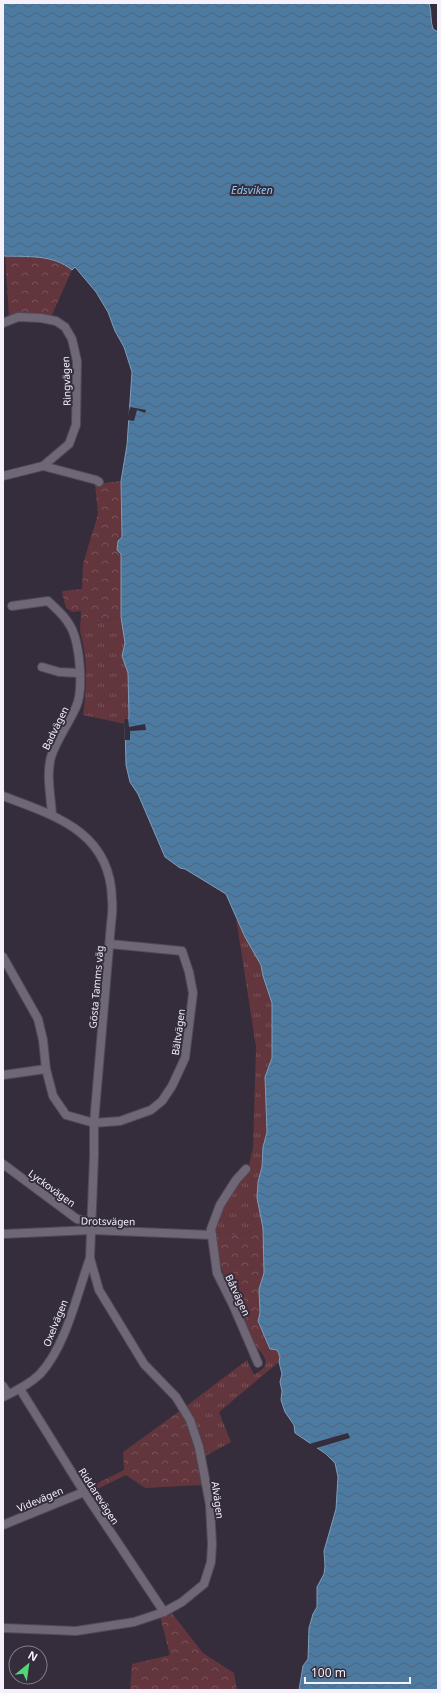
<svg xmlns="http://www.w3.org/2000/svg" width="441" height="1693" viewBox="0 0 441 1693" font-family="'Noto Sans',sans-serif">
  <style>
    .grass { fill: url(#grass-tufts) }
    .forest { fill: url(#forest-crowns) }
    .water { fill: url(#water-waves); stroke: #7f9dbb }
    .pier { fill: #352d3b }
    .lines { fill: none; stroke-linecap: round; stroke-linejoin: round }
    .minor-casing { stroke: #504a56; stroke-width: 10 }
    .minor { stroke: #6f6676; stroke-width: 8 }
    .labels { text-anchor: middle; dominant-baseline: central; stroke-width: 4; stroke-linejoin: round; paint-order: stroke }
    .street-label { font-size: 10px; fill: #f5f0fa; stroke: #352d3b }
    .water-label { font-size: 11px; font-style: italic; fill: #90c6f4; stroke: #352d3b }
  </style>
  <defs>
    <pattern id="grass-tufts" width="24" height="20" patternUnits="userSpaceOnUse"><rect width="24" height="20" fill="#62363c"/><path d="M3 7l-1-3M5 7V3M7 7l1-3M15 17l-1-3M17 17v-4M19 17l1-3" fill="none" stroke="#795359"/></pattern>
    <pattern id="forest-crowns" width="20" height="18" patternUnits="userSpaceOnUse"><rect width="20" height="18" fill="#62363c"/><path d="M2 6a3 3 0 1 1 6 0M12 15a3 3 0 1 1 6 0" fill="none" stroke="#795359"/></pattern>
    <pattern id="water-waves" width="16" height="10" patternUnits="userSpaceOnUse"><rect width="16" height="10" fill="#4d7aa0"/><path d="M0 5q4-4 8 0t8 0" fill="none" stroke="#4c647a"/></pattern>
  </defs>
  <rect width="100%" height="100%" fill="#352d3b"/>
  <g class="grass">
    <path d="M 121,617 L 125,643 L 122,656 L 128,673 L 129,717 L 125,724 L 83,715 C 87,686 88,660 80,631 L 89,625 Z"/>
    <path d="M 236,918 L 261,965 L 263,976 L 272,1003 L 272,1058 L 265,1077 L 267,1132 L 263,1147 L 262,1167 L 258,1182 L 257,1198 L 263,1228 L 256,1228 L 241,1236 L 216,1232 L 216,1224 L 221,1213 L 229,1197 L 248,1169 L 253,1148 L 256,1047 Z"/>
    <path d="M 270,1349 L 277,1350 L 280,1356 L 279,1362 L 219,1412 L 231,1442 L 198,1460 L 192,1436 L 181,1410 L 247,1360 L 254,1375 C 266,1368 270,1363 260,1351 Z"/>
  </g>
  <g class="forest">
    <path d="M 5,256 C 29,257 53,254 72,270 L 51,317 L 9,317 Z"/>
    <path d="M 121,481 L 122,537 L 117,549 L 121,554 L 121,617 L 89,625 L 80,631 L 81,611 L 72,612 L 66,608 L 62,593 L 63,591 L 82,589 L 83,564 L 98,514 L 95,484 Z"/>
    <path d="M 256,1228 L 263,1228 L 264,1273 L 259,1289 L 260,1313 L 258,1321 L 270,1349 L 260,1351 L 256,1348 L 235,1304 L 236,1300 C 223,1282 217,1254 216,1232 L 241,1236 Z"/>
    <path d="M 181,1410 C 191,1435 198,1458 202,1485 L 145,1488 L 126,1475 L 89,1493 L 86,1489 L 124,1470 L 123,1452 Z"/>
    <path d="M 171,1612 L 203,1653 L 234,1673 L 237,1690 L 130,1690 L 132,1664 L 170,1655 L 160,1616 Z"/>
  </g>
  <path class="water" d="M 3,3 L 429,3 C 432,12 430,21 433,29 L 438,32 L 438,1690 L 299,1690 L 303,1666 L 308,1659 L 309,1628 L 313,1614 L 317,1607 L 317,1587 L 324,1574 L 325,1566 L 324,1551 L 336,1509 L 338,1477 L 335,1463 L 326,1454 L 295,1433 L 294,1425 L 285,1412 L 281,1400 L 282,1391 L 280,1382 L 282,1374 L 279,1362 L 280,1356 L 277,1350 L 270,1349 L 258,1321 L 260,1313 L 259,1289 L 264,1273 L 263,1228 L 257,1198 L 258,1182 L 262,1167 L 263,1147 L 267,1132 L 265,1077 L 272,1058 L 272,1003 L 263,976 L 261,965 L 245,937 L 226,894 L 185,869 L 180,868 L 165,857 L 138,794 L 130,782 L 126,765 L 125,724 L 129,717 L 128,673 L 122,656 L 125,643 L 121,617 L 121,554 L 117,550 L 118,541 L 122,537 L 121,481 L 127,445 L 132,372 L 124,347 L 115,331 L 108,312 L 96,292 L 75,267 L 72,270 C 53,254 27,257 3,256 Z"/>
  <g class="pier">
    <path d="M 130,407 L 146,410 L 145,413 L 137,410 L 134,421 L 127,420 Z"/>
    <path d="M 125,719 L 128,719 L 129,727 L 145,724 L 146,730 L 130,731 L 130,740 L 125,740 L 124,722 Z"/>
    <path d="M 348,1433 L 350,1438 L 313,1449 L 309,1446 L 309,1444 Z"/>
  </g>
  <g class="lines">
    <defs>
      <g id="minor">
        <path d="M 3,323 L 18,317 L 41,318 L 56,321 L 65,327 L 72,339 L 77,361 L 76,425 L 69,444 L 43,466 L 3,476"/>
        <path d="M 43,466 L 96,480 L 99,482"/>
        <path d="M 12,606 L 48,601 C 55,608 64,615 69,624 C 80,640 84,690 76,707 C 69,723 56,741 51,757 C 46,775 51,797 52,815"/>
        <path d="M 42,667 L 59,672 L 79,673"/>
        <path d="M 3,796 C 56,816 111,832 112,900 C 113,908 112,916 111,924 L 94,1123 L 94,1156 L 90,1258 L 99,1290 L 144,1364 L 176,1397 L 190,1420 L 199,1447 L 210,1505 L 212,1544 L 211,1562 L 204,1584 L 182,1602 L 164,1612 L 134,1622 L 76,1631 L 3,1628"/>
        <path d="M 3,957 L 38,1019 L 43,1040 L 46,1069 L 53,1096 L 66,1115 L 94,1123 L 120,1121 L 151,1110 L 162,1101 L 172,1086 L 185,1058 L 193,993 L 189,972 L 182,951 L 110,944"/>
        <path d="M 3,1075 L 46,1069"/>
        <path d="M 3,1164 L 77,1219 L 92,1222"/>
        <path d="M 246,1169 L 236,1180 L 220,1205 L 211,1229 L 217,1273 L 233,1305 L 258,1363"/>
        <path d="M 3,1234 L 92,1230 L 212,1235"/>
        <path d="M 3,1386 L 8,1394"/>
        <path d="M 20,1389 L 84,1492 L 164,1612"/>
        <path d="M 3,1397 C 16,1391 30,1384 40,1374 C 66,1346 77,1294 90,1258"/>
        <path d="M 3,1525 L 84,1492"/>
      </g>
    </defs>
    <use href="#minor" class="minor-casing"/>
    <use href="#minor" class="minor"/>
  </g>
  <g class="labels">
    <g class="street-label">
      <text transform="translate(66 381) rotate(-92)">Ringvägen</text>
      <text transform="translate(55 728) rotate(-64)">Badvägen</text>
      <text transform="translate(96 987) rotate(-85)">Gösta Tamms väg</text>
      <text transform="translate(178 1032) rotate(-82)">Bältvägen</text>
      <text transform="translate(52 1188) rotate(36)">Lyckovägen</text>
      <text transform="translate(108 1221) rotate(1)">Drotsvägen</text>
      <text transform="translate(238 1295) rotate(65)">Båtvägen</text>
      <text transform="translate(55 1323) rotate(-68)">Oxelvägen</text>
      <text transform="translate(99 1496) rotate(57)">Riddarevägen</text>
      <text transform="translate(40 1499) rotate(-23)">Videvägen</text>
      <text transform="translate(218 1500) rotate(82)">Alvägen</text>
    </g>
    <g class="water-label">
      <text x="252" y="189">Edsviken</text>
    </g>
  </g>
  <rect width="441" height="1693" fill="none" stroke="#f5f0fa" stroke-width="8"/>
  <g transform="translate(28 1665) rotate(29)"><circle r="19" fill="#352d3b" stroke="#827b87"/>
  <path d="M0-3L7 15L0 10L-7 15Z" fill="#4fd675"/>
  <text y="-6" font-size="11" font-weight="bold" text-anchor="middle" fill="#f5f0fa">N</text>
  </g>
  <path d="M305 1677v6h105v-6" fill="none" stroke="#f5f0fa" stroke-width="2"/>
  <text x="311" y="1677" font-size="12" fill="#f5f0fa" stroke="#352d3b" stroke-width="3" paint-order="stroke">100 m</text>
</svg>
